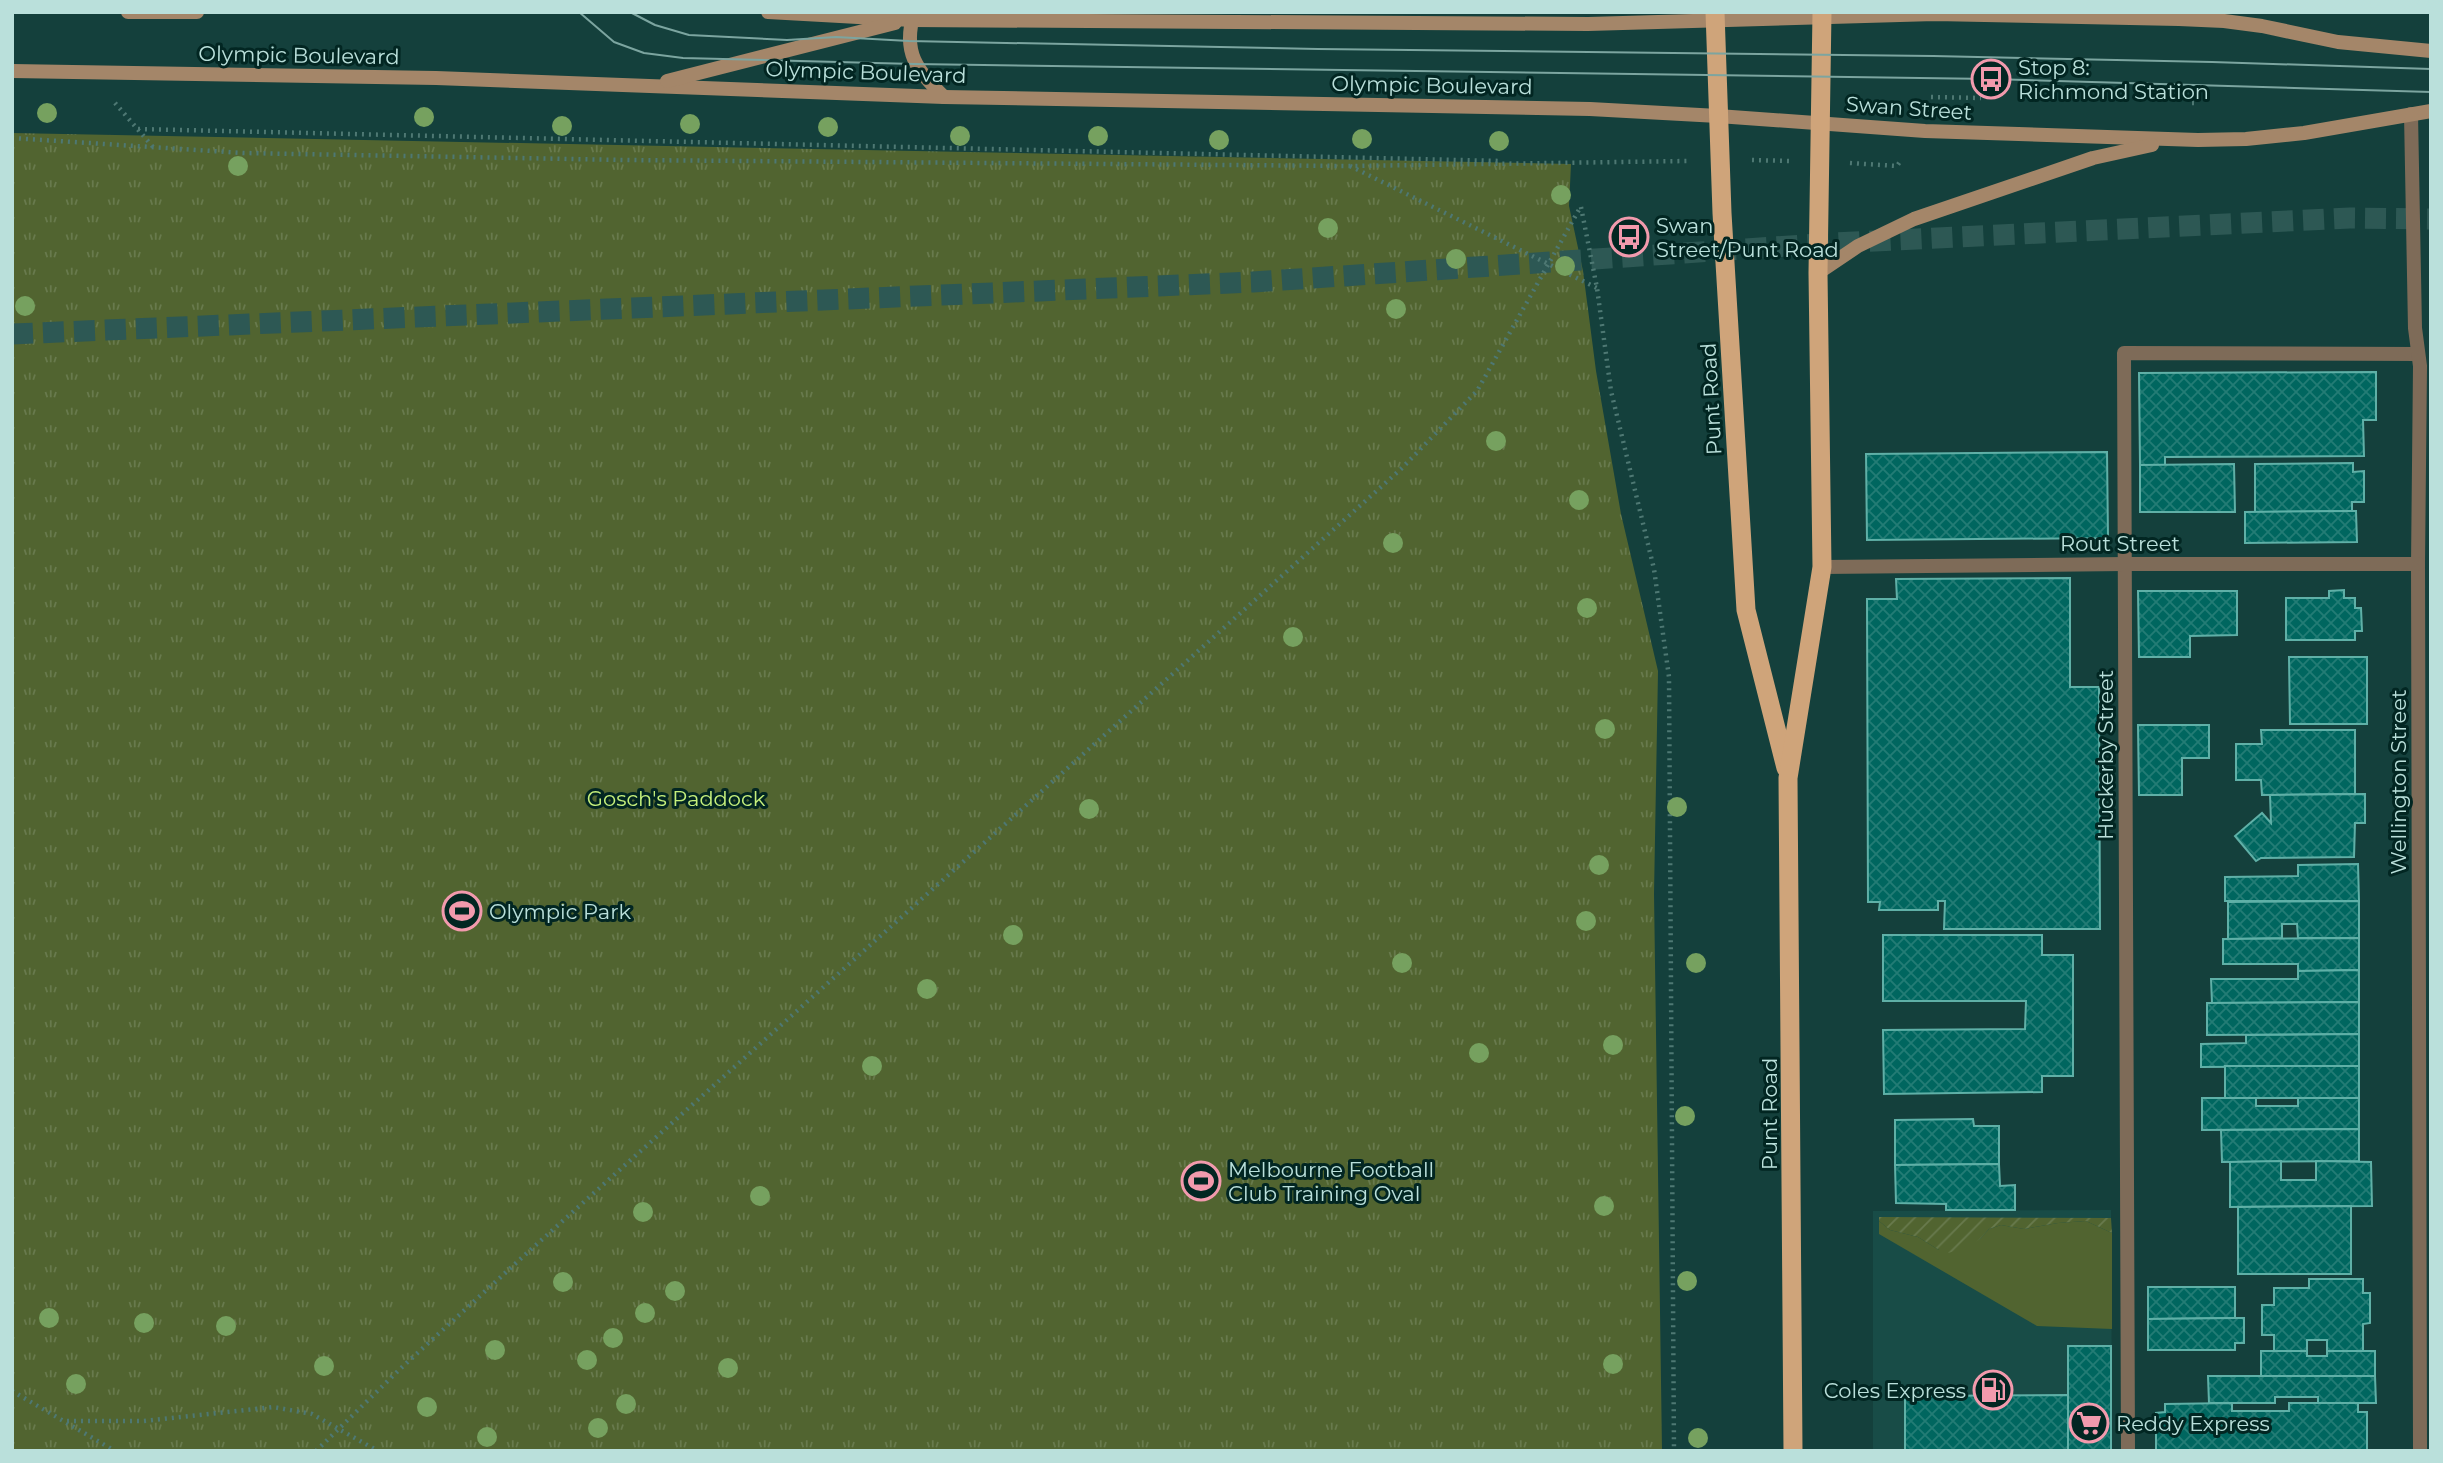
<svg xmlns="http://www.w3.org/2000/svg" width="2443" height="1463" viewBox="0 0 2443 1463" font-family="Montserrat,sans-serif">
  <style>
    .built { fill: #184c47 }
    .grass { fill: #516430 }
    .park { fill: url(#park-tufts) }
    .garden { fill: url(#garden-furrows) }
    .building { fill: url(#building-cross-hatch); stroke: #5fb0a7; stroke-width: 2 }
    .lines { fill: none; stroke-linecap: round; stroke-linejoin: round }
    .motorway-tunnel { stroke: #2d5854; stroke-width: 21; stroke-dasharray: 21 10; stroke-linecap: butt }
    .path { stroke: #4e7873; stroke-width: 4.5; stroke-dasharray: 2 5; stroke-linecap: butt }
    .service { stroke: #7e6b58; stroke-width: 14 }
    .minor { stroke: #7e6b58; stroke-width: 14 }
    .secondary { stroke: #a48669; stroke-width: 14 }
    .trunk { stroke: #cfa47a; stroke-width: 19 }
    .tram { stroke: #7ca5a0; stroke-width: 2 }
    .tree { fill: #76a15f }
    .labels { text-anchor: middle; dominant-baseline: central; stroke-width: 6; stroke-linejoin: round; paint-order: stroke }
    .street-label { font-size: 21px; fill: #bae0db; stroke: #022622 }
    .poi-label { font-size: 21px; fill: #bae0db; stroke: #022622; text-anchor: start }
    .park-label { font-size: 21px; fill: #c6f07c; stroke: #022622 }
  </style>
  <defs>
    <pattern id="park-tufts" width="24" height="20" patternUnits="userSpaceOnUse" patternTransform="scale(1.75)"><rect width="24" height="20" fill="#516430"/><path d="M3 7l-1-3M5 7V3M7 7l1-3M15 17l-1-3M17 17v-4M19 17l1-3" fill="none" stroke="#687a4d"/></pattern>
    <pattern id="garden-furrows" width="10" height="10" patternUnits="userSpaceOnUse" patternTransform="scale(1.75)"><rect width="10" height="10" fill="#516430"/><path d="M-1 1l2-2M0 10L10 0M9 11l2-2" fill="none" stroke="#687a4d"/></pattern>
    <pattern id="building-cross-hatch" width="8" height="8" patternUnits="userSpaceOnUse" patternTransform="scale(1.75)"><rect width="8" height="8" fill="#00665f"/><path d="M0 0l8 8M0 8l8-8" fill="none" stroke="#237c75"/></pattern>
  </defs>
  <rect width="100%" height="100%" fill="#14403c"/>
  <path class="built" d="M 2111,1210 L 2112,1451 L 1873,1451 L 1873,1211 Z"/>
  <path class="grass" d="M 1879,1221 L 1890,1230 L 1918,1237 L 1939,1250 L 1980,1239 L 1989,1229 L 2001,1225 L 2024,1229 L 2058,1223 L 2086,1221 L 2112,1233 L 2112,1329 L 2037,1326 L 1879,1234 Z"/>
  <path class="park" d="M 12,133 L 1571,164 L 1569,206 L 1583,271 L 1596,371 L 1621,514 L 1658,671 L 1654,894 L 1662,1451 L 12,1451 Z"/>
  <path class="garden" d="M 1879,1217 L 2111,1218 L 2112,1233 L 2086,1221 L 2058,1223 L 2024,1229 L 2001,1225 L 1989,1229 L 1980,1239 L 1966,1248 L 1948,1253 L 1939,1250 L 1918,1237 L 1890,1230 L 1879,1221 Z"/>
  <g class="building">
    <path d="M 2376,372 L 2376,420 L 2363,420 L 2364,456 L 2165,457 L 2165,465 L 2140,465 L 2139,373 Z"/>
    <path d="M 2107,452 L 2108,538 L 1867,540 L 1866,454 Z"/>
    <path d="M 2353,463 L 2353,472 L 2364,471 L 2364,502 L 2352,502 L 2352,511 L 2255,512 L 2255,464 Z"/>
    <path d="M 2234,464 L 2235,512 L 2140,512 L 2140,465 Z"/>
    <path d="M 2352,511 L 2356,511 L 2357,542 L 2245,543 L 2245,512 Z"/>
    <path d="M 2070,578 L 2070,687 L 2099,687 L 2100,929 L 1944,929 L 1945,901 L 1938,901 L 1938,910 L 1879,910 L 1880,902 L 1868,902 L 1867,599 L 1897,599 L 1896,579 Z"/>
    <path d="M 2344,590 L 2344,598 L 2355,598 L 2355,608 L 2361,608 L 2362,631 L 2355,631 L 2355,640 L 2286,640 L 2286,598 L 2329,598 L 2329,591 Z"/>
    <path d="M 2138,591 L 2237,591 L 2237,635 L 2190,636 L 2190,657 L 2139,657 Z"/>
    <path d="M 2289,657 L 2367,657 L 2367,724 L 2290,724 Z"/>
    <path d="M 2138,725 L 2209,725 L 2209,758 L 2182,758 L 2182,795 L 2139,795 Z"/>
    <path d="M 2261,730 L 2355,730 L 2355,794 L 2262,795 L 2261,780 L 2236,780 L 2236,744 L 2262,744 Z"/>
    <path d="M 2365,794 L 2365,823 L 2355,823 L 2354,857 L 2261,858 L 2256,861 L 2235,836 L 2262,813 L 2271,823 L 2270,795 Z"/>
    <path d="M 2358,864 L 2359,901 L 2225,901 L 2225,877 L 2298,876 L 2298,865 Z"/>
    <path d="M 2359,901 L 2359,938 L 2298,938 L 2297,924 L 2282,924 L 2282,938 L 2228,939 L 2228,902 Z"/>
    <path d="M 1883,935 L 2042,935 L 2042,955 L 2073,955 L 2073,1076 L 2042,1076 L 2042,1092 L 1884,1094 L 1883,1030 L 2025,1029 L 2026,1001 L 1883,1001 Z"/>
    <path d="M 2359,938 L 2359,970 L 2298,971 L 2298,964 L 2223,964 L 2223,939 Z"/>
    <path d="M 2359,970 L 2359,1002 L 2212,1003 L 2211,979 L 2298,979 L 2298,971 Z"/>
    <path d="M 2359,1002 L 2359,1034 L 2207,1035 L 2207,1003 Z"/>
    <path d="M 2359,1034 L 2359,1066 L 2201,1067 L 2201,1044 L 2246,1043 L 2246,1035 Z"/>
    <rect x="2225" y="1066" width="134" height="32"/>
    <path d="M 2202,1098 L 2256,1098 L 2256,1106 L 2298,1106 L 2298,1098 L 2359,1098 L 2359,1129 L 2202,1130 Z"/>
    <path d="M 1973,1119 L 1974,1126 L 1999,1126 L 1999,1164 L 1895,1165 L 1895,1120 Z"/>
    <path d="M 2359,1129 L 2359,1161 L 2222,1162 L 2221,1130 Z"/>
    <path d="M 2281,1161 L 2281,1180 L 2316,1180 L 2316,1161 L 2371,1162 L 2372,1206 L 2230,1207 L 2230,1162 Z"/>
    <path d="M 1999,1164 L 2000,1186 L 2015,1185 L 2015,1210 L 1946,1210 L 1946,1204 L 1896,1203 L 1895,1165 Z"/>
    <path d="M 2351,1206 L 2351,1274 L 2238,1274 L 2238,1207 Z"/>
    <path d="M 2309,1279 L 2363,1279 L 2363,1293 L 2370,1293 L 2370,1323 L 2363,1324 L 2363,1351 L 2327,1351 L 2327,1340 L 2307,1340 L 2307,1351 L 2274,1351 L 2274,1335 L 2262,1335 L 2262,1305 L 2274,1305 L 2274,1288 L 2309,1288 Z"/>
    <path d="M 2148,1287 L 2235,1287 L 2235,1318 L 2148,1319 Z"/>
    <path d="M 2235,1318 L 2244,1318 L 2244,1343 L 2235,1343 L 2235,1350 L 2148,1350 L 2148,1319 Z"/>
    <rect x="2068" y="1346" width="43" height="105"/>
    <path d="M 2261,1351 L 2307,1351 L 2307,1356 L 2327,1356 L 2327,1351 L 2375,1351 L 2375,1376 L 2261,1376 Z"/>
    <path d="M 2208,1376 L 2375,1376 L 2376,1403 L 2318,1403 L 2318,1397 L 2275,1397 L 2275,1403 L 2209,1403 Z"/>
    <path d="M 2068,1395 L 2068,1451 L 1905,1451 L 1905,1396 Z"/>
    <path d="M 2232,1403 L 2232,1411 L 2289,1411 L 2289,1403 L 2358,1403 L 2358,1412 L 2367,1412 L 2367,1451 L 2156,1451 L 2156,1413 L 2165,1412 L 2165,1404 Z"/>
  </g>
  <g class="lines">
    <path class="motorway-tunnel" d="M 12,334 L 1253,282 L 1833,243 L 2350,218 L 2431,219"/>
    <g class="path">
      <path d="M 1931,97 L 1981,98"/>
      <path d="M 115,103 L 153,147"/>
      <path d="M 2192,103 L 2198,103"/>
      <path d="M 138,129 L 1501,161"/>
      <path d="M 12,138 L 243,153 L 626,160 L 1349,166 L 1687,161"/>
      <path d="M 1752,160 L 1789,161"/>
      <path d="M 1850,163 L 1897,166 L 1901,160"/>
      <path d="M 1350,166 L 1597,288"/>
      <path d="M 1581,207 L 1597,288 L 1611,391 L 1654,569 L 1669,677 L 1674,1451"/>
      <path d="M 12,1391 L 115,1451"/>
      <path d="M 67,1421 L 143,1421 L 273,1407 L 312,1414 L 378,1451"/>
      <path d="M 316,1451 L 400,1369 L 527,1253 L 1401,469 L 1477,391 L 1581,206"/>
    </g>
    <path class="service" d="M 2128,1451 L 2124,353 L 2418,354"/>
    <g class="minor">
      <path d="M 2411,114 L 2415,328 L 2420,366 L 2418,564 L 2420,1451"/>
      <path d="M 1822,567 L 2125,564 L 2418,564"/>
    </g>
    <g class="secondary">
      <path d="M 128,12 L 197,12"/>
      <path d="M 768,12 L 912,20 L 1588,24 L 1935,14 L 2179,19 L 2224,21 L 2262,26 L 2338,42 L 2431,51"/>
      <path d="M 914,13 C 902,53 917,70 944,97"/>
      <path d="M 12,71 L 436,78 L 944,97 L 1590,109 L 1718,116 L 1925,131 L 2198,140 L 2246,139 L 2304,133 L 2431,111"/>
      <path d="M 667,81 L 895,23"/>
      <path d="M 1818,273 L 1858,246 L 1914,219 L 2093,158 L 2152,145"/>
    </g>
    <g class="trunk">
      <path d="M 1715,12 L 1722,213 L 1746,610 L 1786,768"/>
      <path d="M 1793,1451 L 1788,778 L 1822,567 L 1818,273 L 1822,12"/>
    </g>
    <g class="tram">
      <path d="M 579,12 L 614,42 L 644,53 L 683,58 L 914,64 L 1991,79 L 2431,92"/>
      <path d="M 630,12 L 655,25 L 689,35 L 787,40 L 836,37 L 909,41 L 1318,49 L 1933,56 L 2212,62 L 2431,69"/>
    </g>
  </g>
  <g class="tree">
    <circle cx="47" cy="113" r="10"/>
    <circle cx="424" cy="117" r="10"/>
    <circle cx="690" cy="124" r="10"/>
    <circle cx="562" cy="126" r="10"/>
    <circle cx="828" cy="127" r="10"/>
    <circle cx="960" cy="136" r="10"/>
    <circle cx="1098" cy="136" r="10"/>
    <circle cx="1362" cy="139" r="10"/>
    <circle cx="1219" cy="140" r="10"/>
    <circle cx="1499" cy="141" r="10"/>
    <circle cx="238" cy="166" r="10"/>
    <circle cx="1561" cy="195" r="10"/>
    <circle cx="1328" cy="228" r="10"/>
    <circle cx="1456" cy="259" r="10"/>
    <circle cx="1565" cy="266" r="10"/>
    <circle cx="25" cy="306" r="10"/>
    <circle cx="1396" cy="309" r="10"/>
    <circle cx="1496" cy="441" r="10"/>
    <circle cx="1579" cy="500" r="10"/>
    <circle cx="1393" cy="543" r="10"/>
    <circle cx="1587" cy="608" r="10"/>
    <circle cx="1293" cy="637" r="10"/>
    <circle cx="1605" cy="729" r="10"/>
    <circle cx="1677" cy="807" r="10"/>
    <circle cx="1089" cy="809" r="10"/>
    <circle cx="1599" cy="865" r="10"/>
    <circle cx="1586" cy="921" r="10"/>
    <circle cx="1013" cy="935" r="10"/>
    <circle cx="1402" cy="963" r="10"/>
    <circle cx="1696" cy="963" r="10"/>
    <circle cx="927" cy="989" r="10"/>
    <circle cx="1613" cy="1045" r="10"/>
    <circle cx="1479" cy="1053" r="10"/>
    <circle cx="872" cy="1066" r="10"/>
    <circle cx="1685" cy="1116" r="10"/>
    <circle cx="760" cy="1196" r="10"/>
    <circle cx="1604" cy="1206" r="10"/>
    <circle cx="643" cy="1212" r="10"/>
    <circle cx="1687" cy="1281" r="10"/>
    <circle cx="563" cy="1282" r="10"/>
    <circle cx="675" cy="1291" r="10"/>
    <circle cx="645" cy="1313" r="10"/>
    <circle cx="49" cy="1318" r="10"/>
    <circle cx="144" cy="1323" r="10"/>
    <circle cx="226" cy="1326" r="10"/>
    <circle cx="613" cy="1338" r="10"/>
    <circle cx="495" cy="1350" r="10"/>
    <circle cx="587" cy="1360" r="10"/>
    <circle cx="1613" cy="1364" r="10"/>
    <circle cx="324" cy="1366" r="10"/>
    <circle cx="728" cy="1368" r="10"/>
    <circle cx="76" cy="1384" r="10"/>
    <circle cx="626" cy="1404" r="10"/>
    <circle cx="427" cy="1407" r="10"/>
    <circle cx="598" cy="1428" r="10"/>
    <circle cx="487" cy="1437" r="10"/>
    <circle cx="1698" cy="1438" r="10"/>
  </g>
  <defs>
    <symbol id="bus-ring" viewBox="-11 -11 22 22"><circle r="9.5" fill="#022622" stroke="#f29aad" stroke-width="1.5"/><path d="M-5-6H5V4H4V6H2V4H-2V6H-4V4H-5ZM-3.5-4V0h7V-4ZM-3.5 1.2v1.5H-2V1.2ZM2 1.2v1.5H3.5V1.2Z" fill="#f29aad"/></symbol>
    <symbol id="stadium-ring" viewBox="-11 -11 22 22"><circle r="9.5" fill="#022622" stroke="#f29aad" stroke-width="1.5"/><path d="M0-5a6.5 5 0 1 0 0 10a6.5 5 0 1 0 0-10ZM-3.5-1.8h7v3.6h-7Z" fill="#f29aad"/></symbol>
    <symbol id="fuel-ring" viewBox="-11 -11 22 22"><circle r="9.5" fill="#022622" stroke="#f29aad" stroke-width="1.5"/><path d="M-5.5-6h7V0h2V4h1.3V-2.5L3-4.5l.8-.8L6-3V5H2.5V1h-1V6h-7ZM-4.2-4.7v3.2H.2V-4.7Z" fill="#f29aad"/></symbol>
    <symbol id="supermarket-ring" viewBox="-11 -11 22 22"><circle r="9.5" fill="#022622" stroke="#f29aad" stroke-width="1.5"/><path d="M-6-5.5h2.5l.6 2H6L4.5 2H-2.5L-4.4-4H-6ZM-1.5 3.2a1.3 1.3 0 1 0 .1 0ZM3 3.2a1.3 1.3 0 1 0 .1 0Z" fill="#f29aad"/></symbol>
  </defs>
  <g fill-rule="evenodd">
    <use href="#bus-ring" x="1969" y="57" width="44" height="44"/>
    <use href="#bus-ring" x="1607" y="215" width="44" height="44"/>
    <use href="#stadium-ring" x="440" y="889" width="44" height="44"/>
    <use href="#stadium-ring" x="1179" y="1159" width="44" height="44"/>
    <use href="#fuel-ring" x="1971" y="1368" width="44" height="44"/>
    <use href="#supermarket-ring" x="2067" y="1401" width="44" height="44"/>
  </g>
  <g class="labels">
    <g class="street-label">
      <text transform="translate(299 55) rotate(1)">Olympic Boulevard</text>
      <text transform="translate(866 72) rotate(2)">Olympic Boulevard</text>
      <text transform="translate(1432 85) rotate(1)">Olympic Boulevard</text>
      <text transform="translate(1909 108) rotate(4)">Swan Street</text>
      <text transform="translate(1711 399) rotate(-93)">Punt Road</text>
      <text x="2120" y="543">Rout Street</text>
      <text transform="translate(2105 755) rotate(-90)">Huckerby Street</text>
      <text transform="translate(2398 782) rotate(-90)">Wellington Street</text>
      <text transform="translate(1769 1114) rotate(-90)">Punt Road</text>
    </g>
    <g class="poi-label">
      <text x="2018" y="67">Stop 8:<tspan x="2018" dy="24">Richmond Station</tspan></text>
      <text x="1656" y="225">Swan<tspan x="1656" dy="24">Street/Punt Road</tspan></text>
      <text x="489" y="911">Olympic Park</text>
      <text x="1228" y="1169">Melbourne Football<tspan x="1228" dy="24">Club Training Oval</tspan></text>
      <text x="1966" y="1390" text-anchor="end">Coles Express</text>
      <text x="2116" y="1423">Reddy Express</text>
    </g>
    <g class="park-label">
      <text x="676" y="798">Gosch's Paddock</text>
    </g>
  </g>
  <rect width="2443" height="1463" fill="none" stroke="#bae0db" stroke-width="28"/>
</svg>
